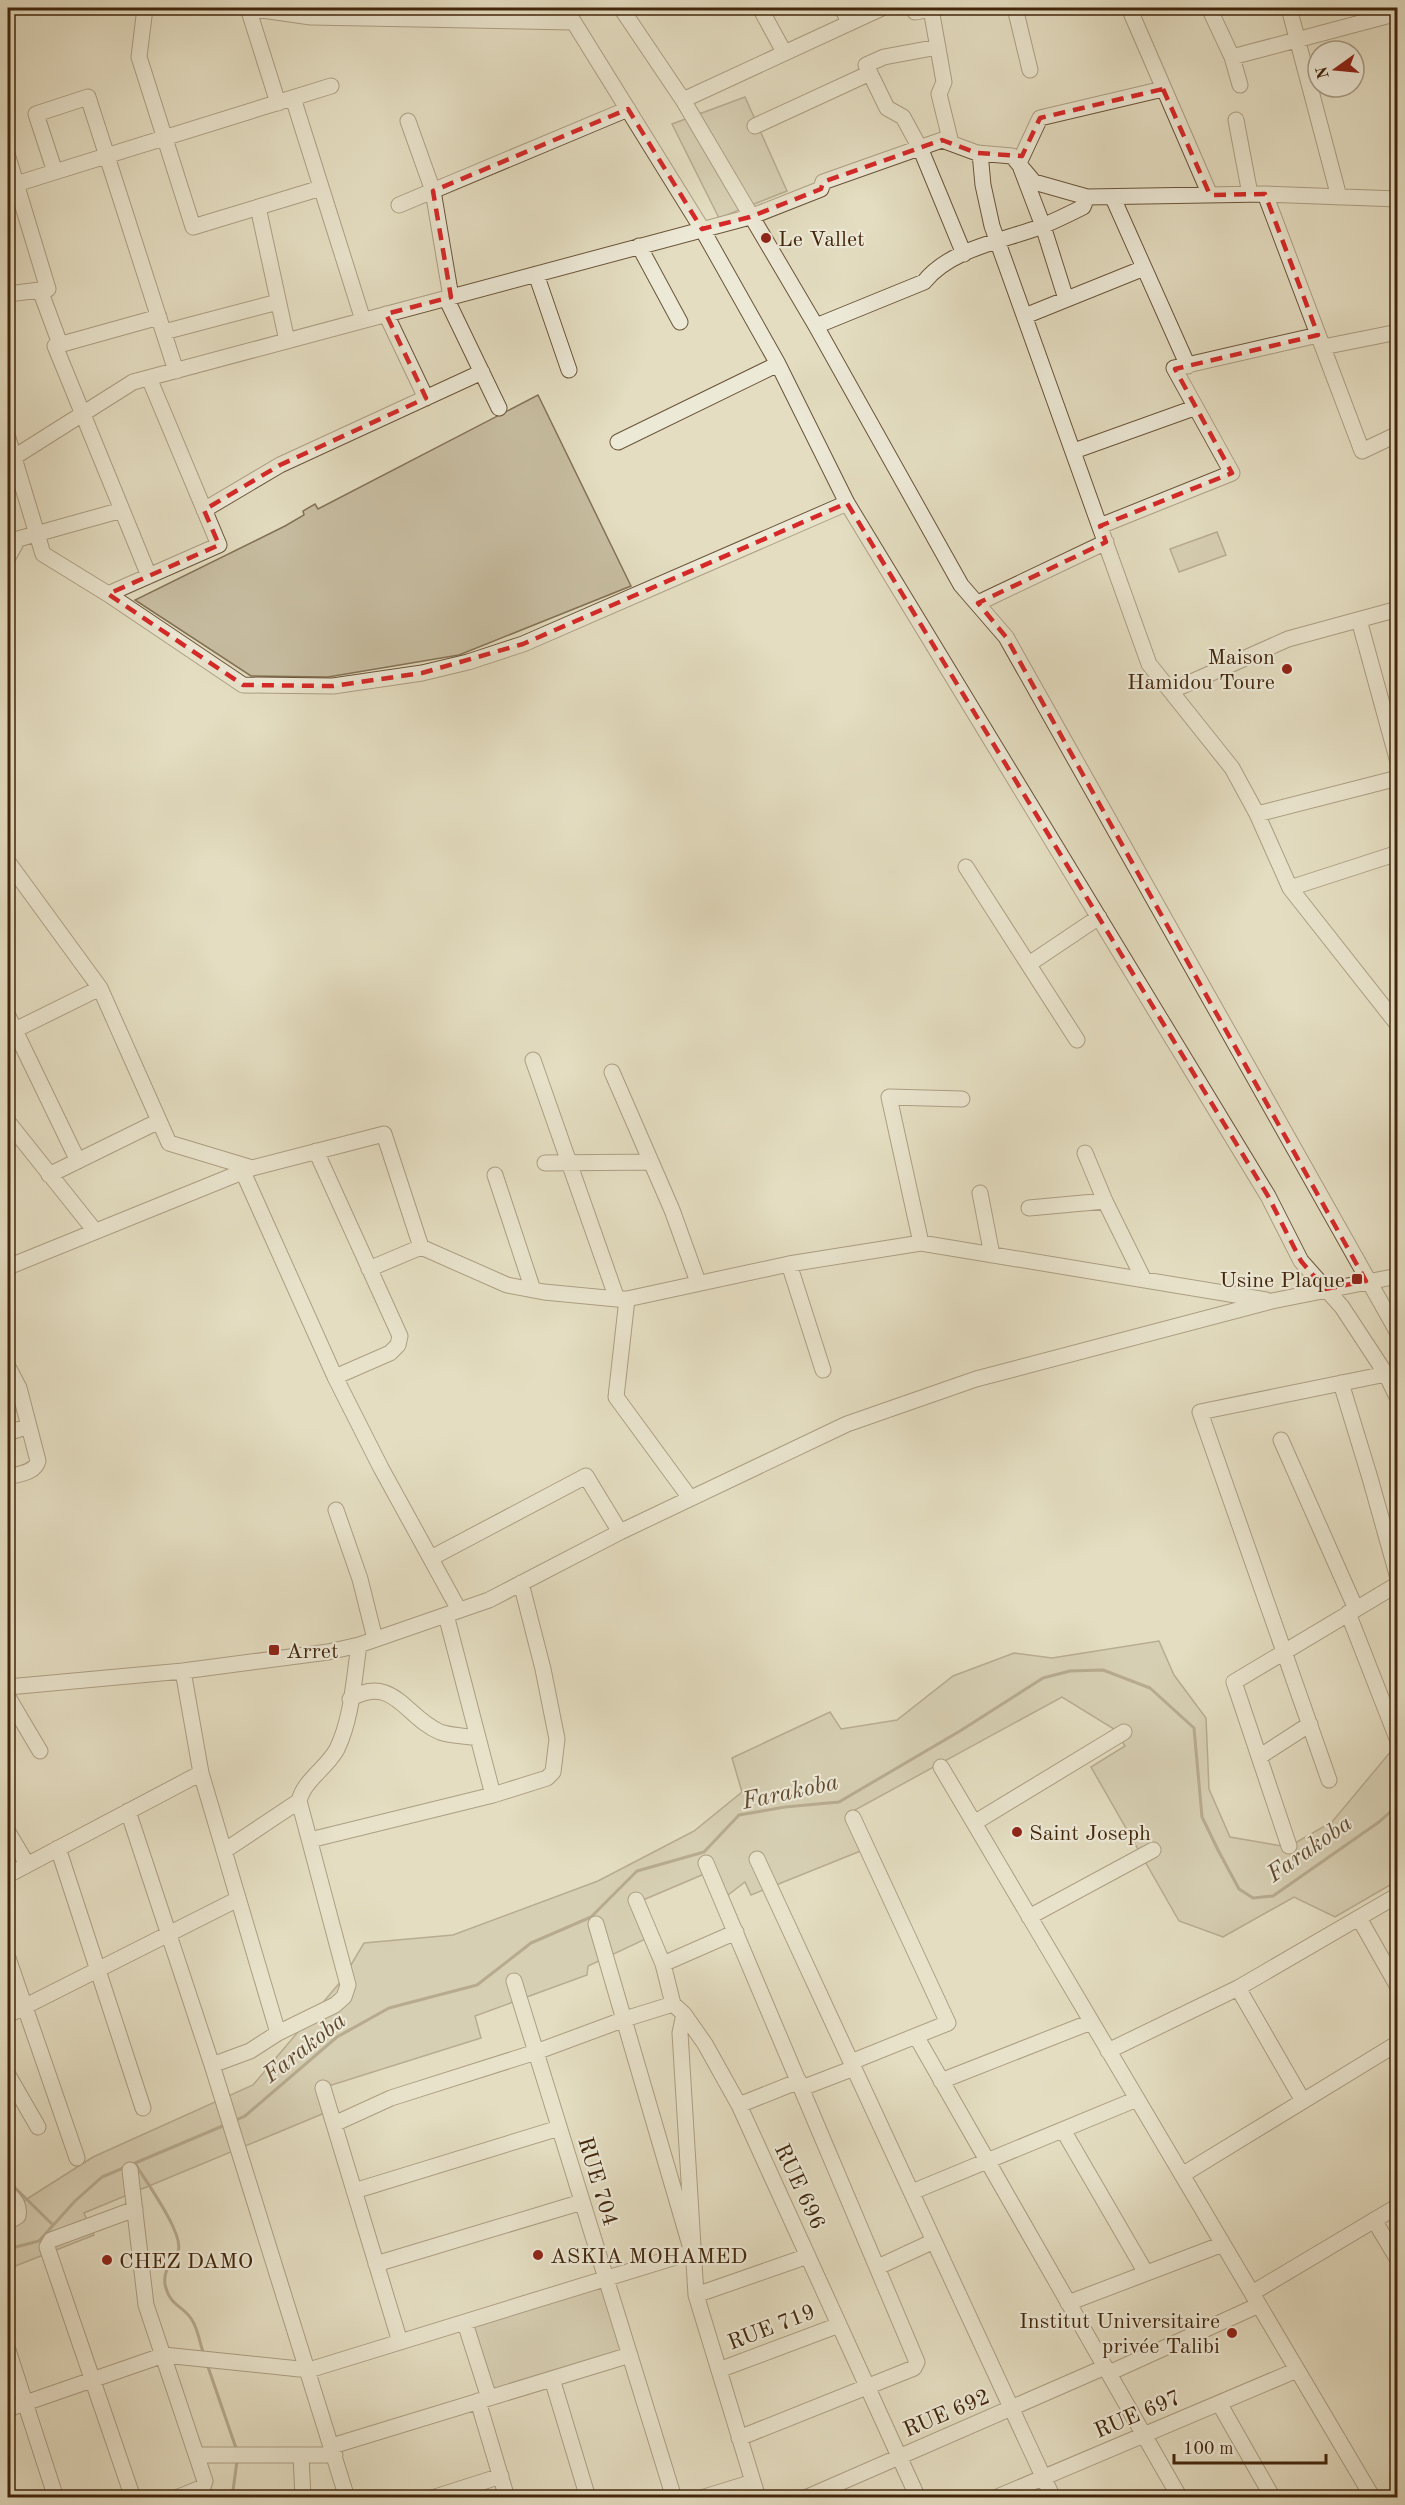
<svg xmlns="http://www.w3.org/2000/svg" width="1405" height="2505" font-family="'Old Standard TT',serif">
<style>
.green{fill:#c8bea2;stroke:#847256;stroke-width:1.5}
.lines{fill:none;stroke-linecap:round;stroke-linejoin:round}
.stream{stroke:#826f53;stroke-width:3}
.minor-casing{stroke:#6a5438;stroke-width:17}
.minor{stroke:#ede9d7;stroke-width:15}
.marked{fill:none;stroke:#d62828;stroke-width:4.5;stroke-dasharray:12 8;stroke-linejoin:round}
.poi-dot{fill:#8f2418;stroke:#ede9d7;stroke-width:2}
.labels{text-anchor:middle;stroke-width:4.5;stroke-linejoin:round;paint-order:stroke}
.poi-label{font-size:22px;fill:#41260b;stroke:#ede9d7;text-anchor:start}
.street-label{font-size:22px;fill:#41260b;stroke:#ede9d7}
.water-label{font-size:24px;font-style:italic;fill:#614a2f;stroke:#ede9d7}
</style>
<rect width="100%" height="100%" fill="#e4ddc1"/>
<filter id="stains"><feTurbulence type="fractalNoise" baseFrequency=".00333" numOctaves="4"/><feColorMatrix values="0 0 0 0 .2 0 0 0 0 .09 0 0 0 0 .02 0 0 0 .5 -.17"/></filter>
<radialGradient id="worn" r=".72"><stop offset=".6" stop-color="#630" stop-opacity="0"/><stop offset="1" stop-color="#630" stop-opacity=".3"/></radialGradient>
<path class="green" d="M 745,97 L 787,191 L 719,218 L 672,124 Z
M 538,395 L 631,586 L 459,655 L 328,677 L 251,676 L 135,600 L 285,526 L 304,515 L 303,511 L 315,504 L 318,509 Z
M 1217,532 L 1226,555 L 1179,572 L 1170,549 Z
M 1159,1641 L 1174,1675 L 1206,1718 L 1209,1789 L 1230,1837 L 1288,1847 L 1332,1822 L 1397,1744 L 1397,1827 L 1392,1831 L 1397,1840 L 1397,1881 L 1335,1917 L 1294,1897 L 1223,1937 L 1179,1921 L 1091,1767 L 1125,1746 L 1114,1729 L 1062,1697 L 853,1811 L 868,1848 L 751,1895 L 745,1882 L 728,1895 L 709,1872 L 636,1903 L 652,1936 L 588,1966 L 587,1975 L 475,2016 L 481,2038 L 322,2088 L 327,2112 L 84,2213 L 94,2235 L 8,2269 L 8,2211 L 93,2157 L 253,2085 L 342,1980 L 364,1943 L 453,1935 L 598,1881 L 694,1831 L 742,1792 L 732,1758 L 830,1712 L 841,1729 L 897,1720 L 953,1676 L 1014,1653 L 1052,1658 Z
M 604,2285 L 624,2351 L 487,2393 L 467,2327 Z"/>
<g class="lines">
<path class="stream" d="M 234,2121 L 245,2116 L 337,2037 L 389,2008 L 477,1985 L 531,1943 L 591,1917 L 637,1871 L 704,1852 L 739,1815 L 785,1807 L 839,1802 L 960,1731 L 1043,1678 L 1070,1671 L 1103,1670 L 1150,1688 L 1194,1728 L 1202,1817 L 1218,1850 L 1239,1889 L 1253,1898 L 1273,1896 L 1379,1822 L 1398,1805
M 136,2165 C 145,2180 185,2235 178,2251 C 173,2264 163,2268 165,2284 C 169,2306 184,2306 192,2320 C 198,2329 200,2344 204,2355
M 8,2181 L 53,2225
M 8,2249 L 39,2241 L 75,2201 L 102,2177 L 225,2125
M 207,2364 L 237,2451
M 232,2498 L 237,2461"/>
<g class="minor-casing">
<path id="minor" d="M 145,8 L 139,57 L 193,227 L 321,188
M 248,8 L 311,17 L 573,22
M 248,8 L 278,103
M 565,8 L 702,229 L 778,364 L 847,503 L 1268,1196 L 1301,1261 L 1342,1307 L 1386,1374 L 1398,1399
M 621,8 L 683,100 L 816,326 L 961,585 L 1006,637 L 1398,1333
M 760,8 L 784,52
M 842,8 L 849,22
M 912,8 L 915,12 L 938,8
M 1015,8 L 1030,70
M 1129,8 L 1210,195
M 1209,8 L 1232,57 L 1240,85
M 1289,8 L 1339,197
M 931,9 L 944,82 L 939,94 L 951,143
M 938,47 L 884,57 L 866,65 L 887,108 L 903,117 L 921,150 L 964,254
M 1232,57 L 1398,13
M 293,98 L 363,320
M 683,100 L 882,8
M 1236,120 L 1250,194
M 408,121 L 433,191 L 451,297
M 755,126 L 870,73
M 980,153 L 983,185 L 992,226 L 1149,664 L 1232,768 L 1257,814 L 1290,888 L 1398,1025
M 8,157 L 48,289 L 8,294
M 55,172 L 36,114 L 88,97 L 176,371
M 16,184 L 331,86
M 1265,194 L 1362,451 L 1398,434
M 1113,198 L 1188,366
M 399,205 L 628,109
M 258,207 L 287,341
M 639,246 L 680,322
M 536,274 L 569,370
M 40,290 L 60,344
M 446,298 L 499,408
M 1066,299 L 1043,226 L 1019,163 L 1040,118 L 1163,89
M 386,314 L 426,398
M 1025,316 L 1144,268
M 816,326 L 924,282 C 950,249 1002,241 1040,227 C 1055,221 1069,214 1083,207 L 1087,197
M 164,332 L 278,302
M 1323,347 L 1398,332
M 8,438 L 43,554 L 108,594 L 243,685 L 333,686 L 422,673 L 468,662 L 523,644 L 847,503
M 618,442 L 778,364
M 1074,451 L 1194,408
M 8,461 L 133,382 L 750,217 L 821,189 L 823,182 L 942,140 L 977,153 L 1012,156 L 1034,182 L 1087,197 L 1265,194 L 1398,199
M 204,510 L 280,465 L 482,372
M 1100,526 L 1232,473 L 1174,368 L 1318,335
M 8,557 L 18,539 L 122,510
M 149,576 L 55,346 L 159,317
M 108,594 L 219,545 L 149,378
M 978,603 L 1106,542
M 1359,620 L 1398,762
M 1171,691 L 1288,639 L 1398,609
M 1257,814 L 1398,778
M 8,862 L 100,988 L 169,1143 L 252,1168
M 966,867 L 1077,1040
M 1290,888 L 1398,853
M 1029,964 L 1099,917
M 8,1016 L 78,1161
M 15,1030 L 100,988
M 533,1060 L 617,1299
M 612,1072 L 672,1210 L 698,1282
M 8,1122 L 95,1231
M 316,1151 L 400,1336 L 398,1345 L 390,1353 L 335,1377
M 1085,1153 L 1105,1201 L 1144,1280
M 545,1163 L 651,1162
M 243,1172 L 335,1377 L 381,1468 L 459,1610
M 49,1175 L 159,1121
M 495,1175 L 533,1290
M 980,1193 L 992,1255
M 1029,1208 L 1105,1201
M 921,1243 L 889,1097 L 962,1099
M 789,1264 L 823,1370
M 8,1267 L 252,1168 L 384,1134 L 421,1247 L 507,1285 L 544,1292 L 617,1299 L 627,1299 L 789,1264 L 921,1243 L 1266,1300
M 369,1269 L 421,1247
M 627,1299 L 616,1397 L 690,1498
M 8,1367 L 19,1388 L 38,1461 C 35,1473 18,1474 8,1477
M 1341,1383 L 1370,1478 L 1398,1578
M 8,1433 L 29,1426
M 1281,1440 L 1356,1609
M 336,1510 L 360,1579 L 375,1639
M 431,1558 L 586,1476 L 620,1532
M 1348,1613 L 1398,1741
M 446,1615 L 493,1795
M 183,1671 L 201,1773 L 278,2033
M 8,1687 L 183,1671 L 328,1652 L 359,1645 L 489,1600 L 620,1532 L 847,1424 L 976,1379 L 1272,1301 L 1398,1276
M 8,1697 L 40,1751
M 350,1699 C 393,1673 406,1718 440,1732 C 451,1736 466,1736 478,1738
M 1259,1757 L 1310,1724
M 941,1767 L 1373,2498
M 1329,1780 L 1200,1412 L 1386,1374
M 128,1811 L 212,2065 L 347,2498
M 974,1823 L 1124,1732
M 8,1832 L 27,1864
M 310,1840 L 493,1795 L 547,1778 L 553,1772 L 557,1739 L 543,1669 L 521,1583
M 1289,1846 L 1234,1682 L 1398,1584
M 58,1848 L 143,2108
M 224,1851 L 299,1801
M 757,1859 L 1053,2498
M 706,1863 L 917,2362 L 914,2368 L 739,2438
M 8,1875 L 201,1773
M 636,1900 L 663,1964 L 673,2004 L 684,2014 L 705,2044 L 739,2105 L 918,2498
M 1029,1917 L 1153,1850
M 1359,1918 L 1398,1987
M 8,1958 L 77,2158
M 663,1964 L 736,1932
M 514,1981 L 674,2498
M 1238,1988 L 1303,2101
M 684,2014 L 680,2033 L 696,2295 L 758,2498
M 8,2015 L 238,1899
M 916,2036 L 1180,2498
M 1108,2051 L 1238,1988 L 1398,1895
M 851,2062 L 948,2023 L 853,1818
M 212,2065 L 250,2051 L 278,2033 L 335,2005 L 344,1997 L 348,1985 L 299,1801 C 304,1780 327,1768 337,1749 C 352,1718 354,1678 359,1645
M 8,2075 L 38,2127
M 941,2081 L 1091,2022
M 323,2088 L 400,2342
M 802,2088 L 854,2068
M 739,2105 L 799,2081
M 334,2124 L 391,2098 L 536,2052 L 625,2019 L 673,2004
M 1063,2130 L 1146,2273
M 130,2170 L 146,2305 L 205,2481 L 203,2487 L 176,2498
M 1182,2175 L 1398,2043
M 354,2191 L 559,2128
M 912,2192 L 1137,2099
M 8,2193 C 15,2200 20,2205 18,2216 L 8,2222
M 1374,2220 L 1398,2260
M 376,2264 L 582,2202
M 878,2267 L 934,2241
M 1252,2293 L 1398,2206
M 696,2295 L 808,2256
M 1068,2303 L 1223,2244
M 465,2323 L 489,2398
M 8,2350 L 56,2498
M 719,2370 L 839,2325
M 1109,2373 L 1259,2305
M 552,2379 L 588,2498
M 478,2401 L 507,2498
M 1219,2403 L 1273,2498
M 8,2409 L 164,2355 L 309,2370 L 692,2252 L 596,1924
M 332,2446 L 630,2355
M 197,2455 L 335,2455
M 301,2456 L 303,2498
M 133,2498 L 47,2247 L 51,2240 L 135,2209
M 432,2498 L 501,2476
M 701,2498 L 753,2482
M 805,2498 L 1105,2367
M 995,2498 L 1297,2370"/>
</g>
<use href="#minor" class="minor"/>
</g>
<path d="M0 0H1405V2505H0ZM 1163,89 L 1210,195 L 1265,194 L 1318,335 L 1175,369 L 1232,473 L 1100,526 L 1106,542 L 978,603 L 1006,637 L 1366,1281 L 1325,1289 L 1301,1261 L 1268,1196 L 847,503 L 523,644 L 422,673 L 333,686 L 243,685 L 108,594 L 219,545 L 204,510 L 280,465 L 426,398 L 386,314 L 451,297 L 433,191 L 628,109 L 702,229 L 750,217 L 821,189 L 823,182 L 942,140 L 977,153 L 1022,156 L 1040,118 Z" fill="#e4ddc1" fill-opacity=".55" fill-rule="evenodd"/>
<path class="marked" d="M 1163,89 L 1210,195 L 1265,194 L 1318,335 L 1175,369 L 1232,473 L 1100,526 L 1106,542 L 978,603 L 1006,637 L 1366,1281 L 1325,1289 L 1301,1261 L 1268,1196 L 847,503 L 523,644 L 422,673 L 333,686 L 243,685 L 108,594 L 219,545 L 204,510 L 280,465 L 426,398 L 386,314 L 451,297 L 433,191 L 628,109 L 702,229 L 750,217 L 821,189 L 823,182 L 942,140 L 977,153 L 1022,156 L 1040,118 Z"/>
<g class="poi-dot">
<circle cx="766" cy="238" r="6"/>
<circle cx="1287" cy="669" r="6"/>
<rect x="1351" y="1273" width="12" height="12" rx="3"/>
<rect x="268" y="1644" width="12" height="12" rx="3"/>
<circle cx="1017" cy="1832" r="6"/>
<circle cx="538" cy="2255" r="6"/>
<circle cx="107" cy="2260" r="6"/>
<circle cx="1232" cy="2333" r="6"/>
</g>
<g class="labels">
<g class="poi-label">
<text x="778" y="246">Le Vallet</text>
<text x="1275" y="664" text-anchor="end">Maison<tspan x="1275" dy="25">Hamidou Toure</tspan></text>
<text x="1345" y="1287" text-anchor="end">Usine Plaque</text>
<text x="286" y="1658">Arret</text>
<text x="1029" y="1840">Saint Joseph</text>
<text x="550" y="2263">ASKIA MOHAMED</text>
<text x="119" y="2268">CHEZ DAMO</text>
<text x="1220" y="2328" text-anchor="end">Institut Universitaire<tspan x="1220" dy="25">privée Talibi</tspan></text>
</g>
<g class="street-label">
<text transform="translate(599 2181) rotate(73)" y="8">RUE 704</text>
<text transform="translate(801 2186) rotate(65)" y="8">RUE 696</text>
<text transform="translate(771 2326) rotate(-21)" y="8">RUE 719</text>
<text transform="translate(946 2412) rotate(-23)" y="8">RUE 692</text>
<text transform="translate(1137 2413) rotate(-23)" y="8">RUE 697</text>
</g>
<g class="water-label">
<text transform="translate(790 1791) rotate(-12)" y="8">Farakoba</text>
<text transform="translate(1309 1848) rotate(-35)" y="8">Farakoba</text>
<text transform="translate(304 2047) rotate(-38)" y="8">Farakoba</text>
</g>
</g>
<rect width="1405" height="2505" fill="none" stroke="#e4ddc1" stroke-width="30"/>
<rect x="9" y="9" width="1387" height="2487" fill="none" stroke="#41260b" stroke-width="3"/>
<rect x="15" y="15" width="1375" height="2475" fill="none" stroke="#41260b" stroke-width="1.5"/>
<g transform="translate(1336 69) rotate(255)"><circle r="28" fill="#ede9d7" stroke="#a89b85" stroke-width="1.5"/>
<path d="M0-4.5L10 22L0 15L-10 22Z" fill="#8f2418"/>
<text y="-9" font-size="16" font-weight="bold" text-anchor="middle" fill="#41260b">N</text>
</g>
<path d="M1174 2454v9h152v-9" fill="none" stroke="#41260b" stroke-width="3"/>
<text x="1183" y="2454" font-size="18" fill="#41260b" stroke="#ede9d7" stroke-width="4.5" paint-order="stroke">100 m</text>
<rect width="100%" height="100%" filter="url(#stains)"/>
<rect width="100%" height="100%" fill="url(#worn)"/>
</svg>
